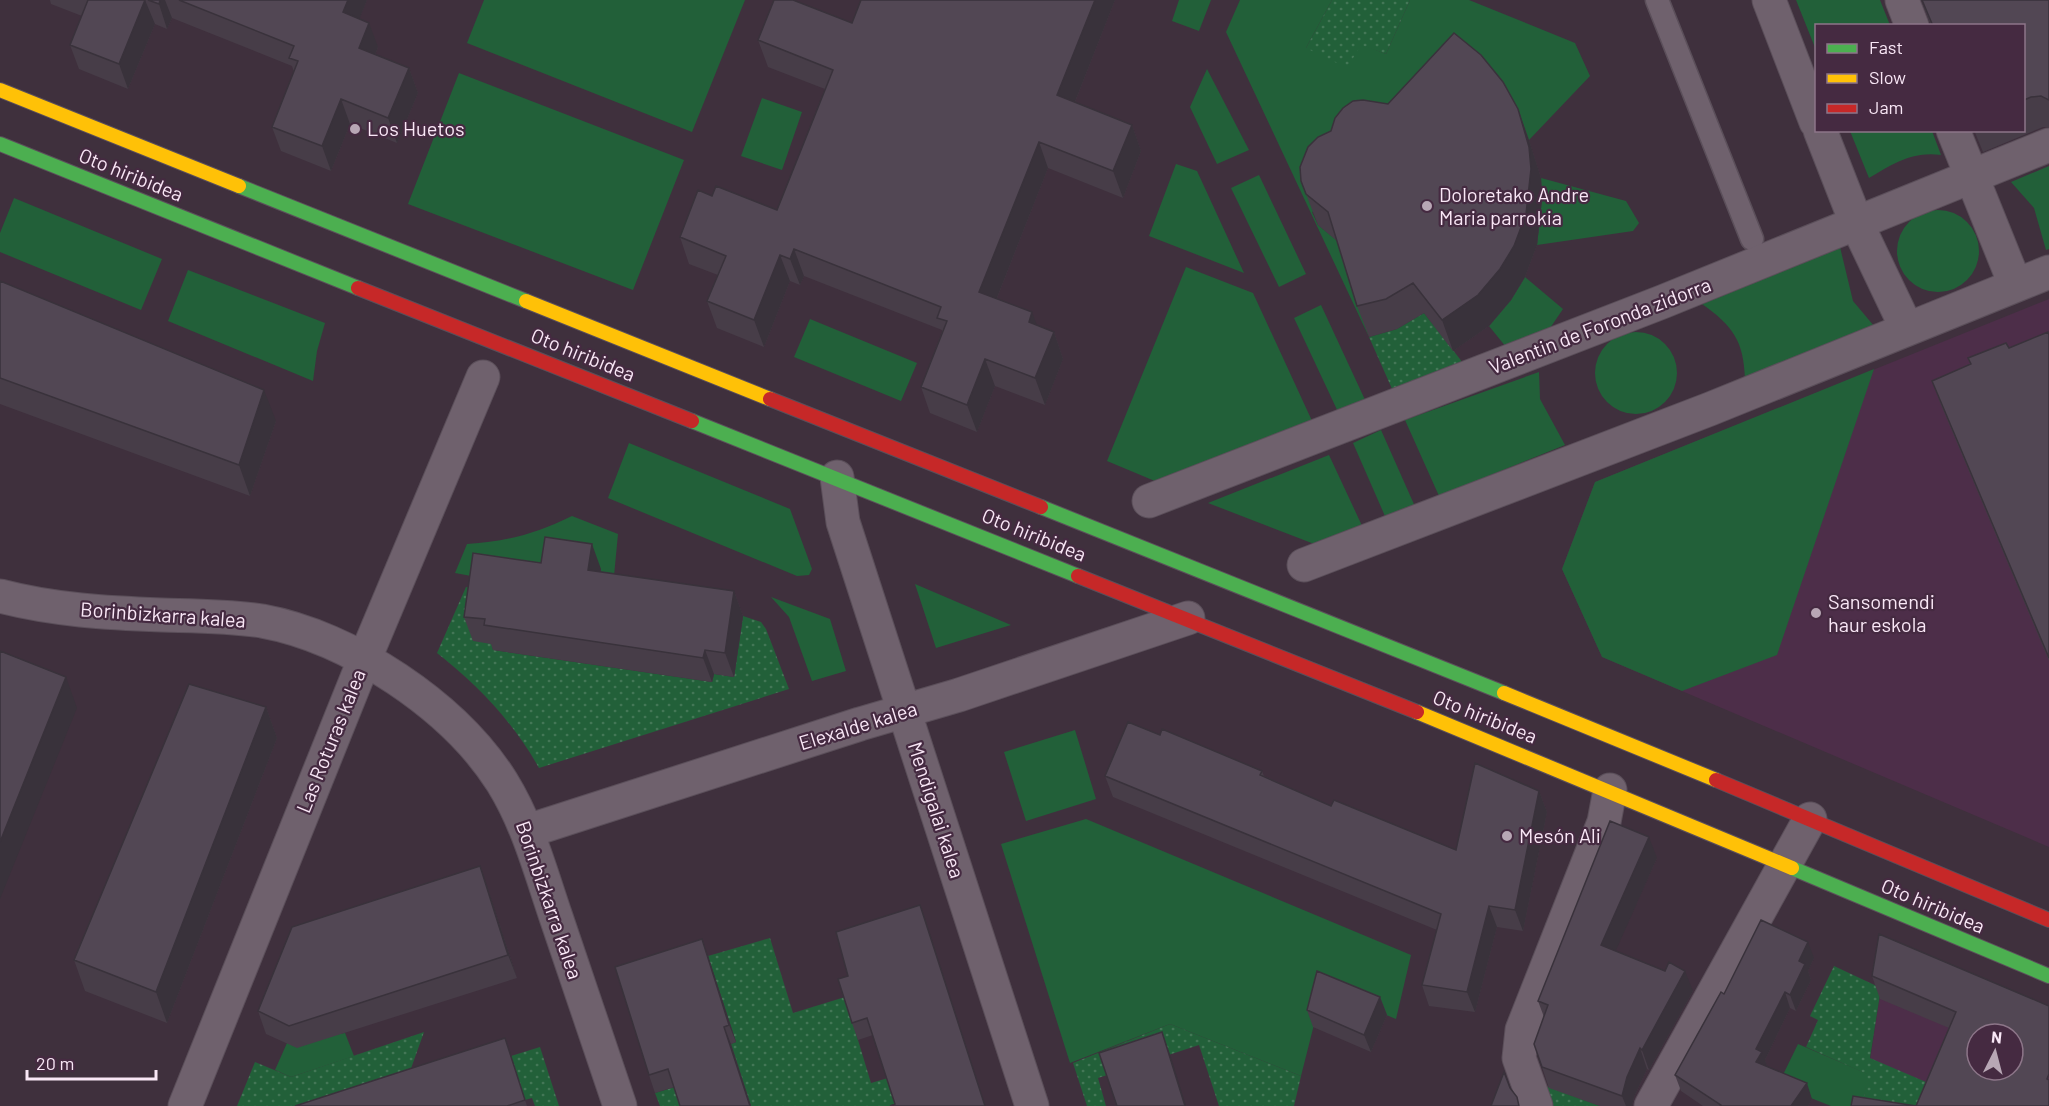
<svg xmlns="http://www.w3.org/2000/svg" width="2049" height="1106" font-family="Barlow,sans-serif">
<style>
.built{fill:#4d2e49;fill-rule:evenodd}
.green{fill:#226039}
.garden{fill:url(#garden-dots)}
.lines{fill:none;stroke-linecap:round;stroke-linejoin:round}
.lane-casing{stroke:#5b4f5a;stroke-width:25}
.street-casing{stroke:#5b4f5a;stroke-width:35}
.fast-casing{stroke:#5b4f5a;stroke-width:16}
.slow-casing{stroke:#5b4f5a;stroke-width:16}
.jam-casing{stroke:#5b4f5a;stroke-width:16}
.lane{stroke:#6f616d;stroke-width:22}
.street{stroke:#6f616d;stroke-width:33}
.fast{stroke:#4caf50;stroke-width:14}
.slow{stroke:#ffc107;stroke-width:14}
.jam{stroke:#c62828;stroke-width:14}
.wall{fill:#473d48}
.shaded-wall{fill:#39323b}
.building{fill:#524754;stroke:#39323b;stroke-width:1.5;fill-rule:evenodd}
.poi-dot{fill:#b8a7b5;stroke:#452a41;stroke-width:2}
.labels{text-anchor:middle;stroke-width:4.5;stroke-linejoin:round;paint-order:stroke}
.poi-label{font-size:20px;fill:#f9e7f6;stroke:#452a41;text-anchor:start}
.street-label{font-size:20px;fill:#f9e7f6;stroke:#452a41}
</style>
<defs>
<pattern id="garden-dots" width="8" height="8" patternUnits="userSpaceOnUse" patternTransform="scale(1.5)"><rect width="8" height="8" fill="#226039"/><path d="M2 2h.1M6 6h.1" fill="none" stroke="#437756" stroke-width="1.8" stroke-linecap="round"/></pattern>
</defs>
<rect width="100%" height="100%" fill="#3f303d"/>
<path class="built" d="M 2049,299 L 2049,847 L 1602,657 L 1562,569 L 1595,482 Z
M 1886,956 L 2049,1025 L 2049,1106 L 1863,1106 ZM 1977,1034 L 2013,1034 L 2013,1070 L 1977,1070 Z"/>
<path class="green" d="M 484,0 L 745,0 L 692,132 L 467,43 Z
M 1179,0 L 1211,0 L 1199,31 L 1172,21 Z
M 1240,0 L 1332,0 L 1306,48 L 1361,44 L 1386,54 L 1410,0 L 1469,0 L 1575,43 L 1590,76 L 1529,140 L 1312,212 L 1318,225 L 1340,243 L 1369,337 L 1226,32 Z
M 1796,0 L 1880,0 L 1890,25 L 1816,26 L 1816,50 Z
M 1207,69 L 1249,150 L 1217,164 L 1190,107 Z
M 459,73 L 684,160 L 633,290 L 408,204 Z
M 762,98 L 802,112 L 782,170 L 741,156 Z
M 1850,131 L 1932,131 L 1941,155 C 1912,151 1893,164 1869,178 Z
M 1176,164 L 1197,171 L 1244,273 L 1149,236 Z
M 2049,166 L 2049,249 L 2046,250 L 2034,208 L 2011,182 Z
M 1259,175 L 1306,274 L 1279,287 L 1231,188 Z
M 1541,178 L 1626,201 L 1639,223 L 1633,231 L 1537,245 L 1542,199 Z
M 14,198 L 162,259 L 141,310 L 0,252 L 0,233 Z
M1897 251a41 41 0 1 1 82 0a41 41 0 1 1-82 0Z
M 1840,247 L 1853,301 L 1874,326 L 1745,380 C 1744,341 1733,326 1702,304 Z
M 1186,267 L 1253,293 L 1313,423 L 1162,484 L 1107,461 Z
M 188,270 L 325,323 L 317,351 L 313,381 L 168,321 Z
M 1525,277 L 1563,309 L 1548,331 L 1506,347 L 1489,326 L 1511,300 Z
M 1321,305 L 1366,402 L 1339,414 L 1294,318 Z
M 810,319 L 917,363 L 901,401 L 794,357 Z
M1595 373a41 41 0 1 1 82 0a41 41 0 1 1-82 0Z
M 1874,369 L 1777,655 L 1682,691 L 1602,657 L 1562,569 L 1595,482 Z
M 1539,372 L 1540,399 L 1565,445 L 1439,496 L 1405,420 Z
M 1381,430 L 1417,511 L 1388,523 L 1353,443 Z
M 629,443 L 790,509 L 812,569 L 809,575 L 797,576 L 608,498 Z
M 1329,455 L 1364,530 L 1322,547 L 1208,503 Z
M 572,516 L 618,534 L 612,597 L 597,595 L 601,569 L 482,578 L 455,573 L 467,544 C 508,541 535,534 572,516 Z
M 915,584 L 1011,625 L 936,648 Z
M 771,597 L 830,619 L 846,671 L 812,681 L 789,617 Z
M 1075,730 L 1096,799 L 1026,821 L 1004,752 Z
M 1086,819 L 1411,955 L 1396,1019 L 1323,989 L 1301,1076 L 1170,1024 L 1070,1063 L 1001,844 Z
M 345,1033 L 354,1056 L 291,1077 L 275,1070 L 287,1043 Z
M 1798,1044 L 1868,1074 L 1863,1106 L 1831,1106 L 1778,1085 Z"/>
<path class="garden" d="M 1332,0 L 1410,0 L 1386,54 L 1361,45 L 1347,68 L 1306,48 Z
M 1424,313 L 1463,363 L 1393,391 L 1369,337 L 1397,329 Z
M 466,587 L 481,589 L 493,650 L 712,682 L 714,674 L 734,677 L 743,616 L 761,622 L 766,629 L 789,689 L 539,768 C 513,722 479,686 437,653 Z
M 770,938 L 793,1013 L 845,997 L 871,1083 L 888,1078 L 897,1106 L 686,1106 L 731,1044 L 736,1042 L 708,956 Z
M 1834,966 L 1881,988 L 1870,1058 L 1961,1097 L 1959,1106 L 1863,1106 L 1867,1074 L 1806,1047 L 1818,1020 L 1810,1016 Z
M 1170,1024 L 1301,1076 L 1294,1106 L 1219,1106 L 1199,1045 L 1098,1078 L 1106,1106 L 1087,1106 L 1073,1063 Z
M 424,1032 L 403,1091 L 356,1106 L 237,1106 L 255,1062 L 291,1077 Z
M 540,1047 L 559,1106 L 535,1106 L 532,1098 L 525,1100 L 511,1056 Z
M 1535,1082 L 1600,1106 L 1545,1106 Z
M 675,1087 L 681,1106 L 660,1106 L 655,1093 Z"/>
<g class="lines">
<g class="lane-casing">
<path id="lane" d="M 1657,0 L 1752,239"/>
</g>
<g class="street-casing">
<path id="street" d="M 1769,0 L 1816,122
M 1902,0 L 1912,26
M 1820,130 L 1856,222 L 1907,329
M 1953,130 L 2015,284
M 837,477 L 843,522 L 1032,1106
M 1149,501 L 1662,302 L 2049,145
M 1304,565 L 1710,409 L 2049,272
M 0,596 C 53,610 108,613 162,615 C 195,616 229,616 262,621 C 350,637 454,706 502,782 C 528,824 540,870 556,917 C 577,980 599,1043 620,1106
M 528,831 L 860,724 L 959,695 L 1188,618
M 185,1106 L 365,658 L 483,377
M 1536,1106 L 1519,1058 L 1522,1030 L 1604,822 L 1610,790
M 1651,1106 L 1810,819"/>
</g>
<g class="fast-casing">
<path id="fast" d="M 0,144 L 358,288
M 239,186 L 526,301
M 692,421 L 1078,576
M 1041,507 L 1504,693
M 1792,868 L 2049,976"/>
</g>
<g class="slow-casing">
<path id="slow" d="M 0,90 L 239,186
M 526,301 L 770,399
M 1504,693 L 1716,780
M 1417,712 L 1792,868"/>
</g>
<g class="jam-casing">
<path id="jam" d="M 358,288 L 692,421
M 770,399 L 1041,507
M 1078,576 L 1417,712
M 1716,780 L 2049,920"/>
</g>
<use href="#lane" class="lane"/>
<use href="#street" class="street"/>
<use href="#fast" class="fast"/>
<use href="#slow" class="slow"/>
<use href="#jam" class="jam"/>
</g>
<path class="wall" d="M 50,0 L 367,0 L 359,19 L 378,47 L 375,55 L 409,68 L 418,93 L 397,143 L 350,124 L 331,171 L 281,151 L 272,127 L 294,72 L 292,66 L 172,18 L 167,29 L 155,24 L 128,89 L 79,69 L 70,45 L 82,16 L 51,4 Z
M 861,0 L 1115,0 L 1075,102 L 1132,125 L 1141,151 L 1123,198 L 1048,168 L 997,298 L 1037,325 L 1054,332 L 1063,359 L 1045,405 L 995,386 L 977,432 L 930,413 L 921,387 L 942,332 L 942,330 L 804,276 L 800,285 L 790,281 L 764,347 L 717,328 L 707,301 L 718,275 L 689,264 L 680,237 L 712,196 L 777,210 L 825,89 L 768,67 L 758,40 L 852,23 Z
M 1921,0 L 2049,0 L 2049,127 L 2043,127 L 1983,152 L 1974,130 L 2024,130 L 2024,26 L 1931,26 Z
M 1388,104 L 1518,109 L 1529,140 L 1541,178 L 1542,199 L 1537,245 L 1525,277 L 1511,300 L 1489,326 L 1453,351 L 1424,313 L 1397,329 L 1369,337 L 1357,306 L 1337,241 L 1318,225 L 1301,181 Z
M 0,281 L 276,421 L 250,496 L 0,404 Z
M 2049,335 L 2049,661 L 1941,405 L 1932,381 L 2009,348 Z
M 541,563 L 601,569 L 600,572 L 734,591 L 743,616 L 734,677 L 714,674 L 712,682 L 493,650 L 491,644 L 473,641 L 464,617 Z
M 266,707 L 277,738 L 167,1023 L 85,991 L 74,960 Z
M 1160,735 L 1262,771 L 1264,776 L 1331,806 L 1456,850 L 1539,791 L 1547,812 L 1523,931 L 1497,927 L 1475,1012 L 1429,1006 L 1422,985 L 1437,930 L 1113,797 L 1105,776 Z
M 1657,858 L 1615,951 L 1693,991 L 1649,1070 L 1647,1069 L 1634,1097 L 1632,1106 L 1600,1106 L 1549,1088 L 1542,1067 L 1544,1017 L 1538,1001 Z
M 480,866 L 488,889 L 517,978 L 297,1048 L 266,1034 L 258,1011 Z
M 920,905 L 926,922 L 985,1106 L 890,1106 L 895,1104 L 873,1035 L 858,1040 L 852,1023 L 848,976 Z
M 702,939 L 736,1042 L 731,1044 L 751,1106 L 680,1106 L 674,1087 L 655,1093 L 649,1075 Z
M 1814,958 L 1808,971 L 1811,980 L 1796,1011 L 1790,1008 L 1765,1060 L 1767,1067 L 1812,1099 L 1808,1106 L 1703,1106 L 1681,1091 L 1675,1075 L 1724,994 Z
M 1872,976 L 2049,1006 L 1916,1106 L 1949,1028 L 1880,999 Z
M 1380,997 L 1387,1015 L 1371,1052 L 1313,1027 L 1307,1010 Z
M 505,1038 L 527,1106 L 295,1106 Z"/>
<path class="shaded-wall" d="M 145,0 L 155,24 L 128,89 L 119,64 Z
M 160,0 L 165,0 L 172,18 L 167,29 L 159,4 Z
M 348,0 L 367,0 L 352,37 L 343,12 Z
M 1095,0 L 1115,0 L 1067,122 L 1057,95 Z
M 369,23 L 378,47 L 368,73 L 359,48 Z
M 409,68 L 418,93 L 397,143 L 388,118 Z
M 341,99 L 350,124 L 331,171 L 322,146 Z
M 1518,109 L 1529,140 L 1541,178 L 1542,199 L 1537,245 L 1525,277 L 1511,300 L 1489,326 L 1453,351 L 1442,320 Z
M 1132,125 L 1141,151 L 1123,198 L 1113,171 Z
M 1039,142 L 1048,168 L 989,318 L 979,292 Z
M 794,249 L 804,276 L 800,285 L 790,259 Z
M 780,255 L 790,281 L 764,347 L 754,320 Z
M 1032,312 L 1042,339 L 1029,322 Z
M 1054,332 L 1063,359 L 1045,405 L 1035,378 Z
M 985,359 L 995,386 L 977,432 L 967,405 Z
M 264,390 L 276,421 L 250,496 L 239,465 Z
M 592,544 L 601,569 L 597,595 L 588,570 Z
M 734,591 L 743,616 L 734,677 L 725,653 Z
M 705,650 L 714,674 L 712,682 L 703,658 Z
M 66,677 L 77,708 L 0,899 L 0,842 Z
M 266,707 L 277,738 L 167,1023 L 156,992 Z
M 1539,791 L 1547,812 L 1523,931 L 1515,910 Z
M 1649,837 L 1657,858 L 1609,966 L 1601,945 Z
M 480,866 L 488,889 L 517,978 L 508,955 Z
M 920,905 L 926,922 L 985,1106 Z
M 1489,906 L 1497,927 L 1475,1012 L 1467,992 Z
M 702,939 L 708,956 L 736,1042 L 729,1025 Z
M 1808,942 L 1814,958 L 1808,971 L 1811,980 L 1796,1011 L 1790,995 L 1799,961 Z
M 1685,971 L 1693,991 L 1649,1070 L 1642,1050 Z
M 1785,992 L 1790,1008 L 1765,1060 L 1768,1069 L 1756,1062 L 1756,1049 Z
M 1380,997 L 1387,1015 L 1371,1052 L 1364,1035 Z
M 724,1027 L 731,1044 L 751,1106 L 750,1106 Z
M 1162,1032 L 1171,1057 L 1186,1106 L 1185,1106 Z
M 1640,1048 L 1647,1069 L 1634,1097 L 1632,1106 L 1626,1106 L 1622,1096 L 1627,1077 Z
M 1807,1083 L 1812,1099 L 1808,1106 L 1791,1106 Z"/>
<path class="building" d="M 88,0 L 145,0 L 119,64 L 70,45 Z
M 148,0 L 160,0 L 159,4 Z
M 179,0 L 348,0 L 343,12 L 369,23 L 359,48 L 409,68 L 388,118 L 341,99 L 322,146 L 272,127 L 298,61 L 289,58 L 294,46 Z
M 774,0 L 793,0 L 852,23 L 861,0 L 1095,0 L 1057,95 L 1132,125 L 1113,171 L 1039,142 L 979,292 L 1032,312 L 1029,322 L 1054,332 L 1035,378 L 985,359 L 967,405 L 921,387 L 947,321 L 937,318 L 941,307 L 794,249 L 790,259 L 780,255 L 754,320 L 707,301 L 726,256 L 680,237 L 698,190 L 712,196 L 716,186 L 777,210 L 833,70 L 758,40 Z
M 1922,0 L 2049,0 L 2049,100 L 2041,96 L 2031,97 L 2024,100 L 2024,26 L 1933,26 Z
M 1454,33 L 1481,55 L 1503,82 L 1518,109 L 1529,147 L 1531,169 L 1526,214 L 1514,246 L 1500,269 L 1478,295 L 1442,320 L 1413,283 L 1386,299 L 1357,306 L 1328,212 L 1306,194 L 1301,181 L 1300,167 L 1308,147 L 1318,137 L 1331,131 L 1335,118 L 1343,108 L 1353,101 L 1363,100 L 1388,104 Z
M 0,281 L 264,390 L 239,465 L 0,378 Z
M 2048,332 L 2049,335 L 2049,658 L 1932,381 L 1971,364 L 1968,358 L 2006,343 L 2009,348 Z
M 545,537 L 592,544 L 588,570 L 734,591 L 725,653 L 705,650 L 703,658 L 484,625 L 485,619 L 464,617 L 473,553 L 541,563 Z
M 0,651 L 66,677 L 0,842 Z
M 189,684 L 266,707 L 156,992 L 74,960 Z
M 1128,722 L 1160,735 L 1162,729 L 1262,771 L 1260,775 L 1331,806 L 1334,800 L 1456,850 L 1475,763 L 1539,791 L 1515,910 L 1489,906 L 1467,992 L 1422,985 L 1441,914 L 1105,776 Z
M 1610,821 L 1649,837 L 1601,945 L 1665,971 L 1669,962 L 1685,971 L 1642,1050 L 1640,1048 L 1627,1077 L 1622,1096 L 1542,1067 L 1534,1044 L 1548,1005 L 1538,1001 Z
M 480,866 L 508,955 L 289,1026 L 258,1011 L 292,927 Z
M 920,905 L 985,1106 L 890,1106 L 895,1104 L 867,1018 L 852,1023 L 838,979 L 848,976 L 836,932 Z
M 1761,920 L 1808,942 L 1799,961 L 1805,964 L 1790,995 L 1785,992 L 1756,1049 L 1762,1052 L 1756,1062 L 1807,1083 L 1791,1106 L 1720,1106 L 1721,1105 L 1675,1075 L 1721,992 L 1724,994 Z
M 1879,934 L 2049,1006 L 2049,1074 L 2047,1079 L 2049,1080 L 2049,1106 L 1851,1106 L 1853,1096 L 1916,1106 L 1956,1012 L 1872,976 ZM 1977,1034 L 2013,1034 L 2013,1070 L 1977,1070 Z
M 702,939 L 729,1025 L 724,1027 L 750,1106 L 680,1106 L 668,1069 L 649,1075 L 615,967 Z
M 1317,971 L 1380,997 L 1364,1035 L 1307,1010 Z
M 1162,1032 L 1185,1106 L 1117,1106 L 1099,1053 Z
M 505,1038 L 525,1100 L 507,1106 L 295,1106 Z
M 1504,1072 L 1510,1088 L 1517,1097 L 1519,1106 L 1491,1106 Z"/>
<g class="poi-dot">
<circle cx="355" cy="129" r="6"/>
<circle cx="1427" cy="206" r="6"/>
<circle cx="1816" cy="613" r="6"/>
<circle cx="1507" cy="836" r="6"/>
</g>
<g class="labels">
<g class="poi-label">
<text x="367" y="136">Los Huetos</text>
<text x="1439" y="202">Doloretako Andre<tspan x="1439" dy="23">Maria parrokia</tspan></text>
<text x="1828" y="609">Sansomendi<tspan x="1828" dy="23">haur eskola</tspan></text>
<text x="1519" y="843">Mesón Ali</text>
</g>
<g class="street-label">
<text transform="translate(131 175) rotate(22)" y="7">Oto hiribidea</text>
<text transform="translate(1600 326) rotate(-21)" y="7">Valentin de Foronda zidorra</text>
<text transform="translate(583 355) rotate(22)" y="7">Oto hiribidea</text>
<text transform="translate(1034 535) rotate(22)" y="7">Oto hiribidea</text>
<text transform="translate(163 615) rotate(4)" y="7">Borinbizkarra kalea</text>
<text transform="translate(1485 717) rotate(22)" y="7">Oto hiribidea</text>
<text transform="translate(858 726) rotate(-17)" y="7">Elexalde kalea</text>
<text transform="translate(331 741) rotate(-68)" y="7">Las Roturas kalea</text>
<text transform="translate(936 810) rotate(72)" y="7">Mendigalai kalea</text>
<text transform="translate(549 900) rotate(71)" y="7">Borinbizkarra kalea</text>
<text transform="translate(1933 906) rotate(23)" y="7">Oto hiribidea</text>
</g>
</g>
<rect x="1815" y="24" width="210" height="108" fill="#452a41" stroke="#8d7689" stroke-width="1.5"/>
<rect x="1827" y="44" width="30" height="9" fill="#4caf50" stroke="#8d7689" stroke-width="1.5"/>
<text x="1869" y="54" font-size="18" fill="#f9e7f6">Fast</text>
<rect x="1827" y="74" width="30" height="9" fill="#ffc107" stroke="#8d7689" stroke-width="1.5"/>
<text x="1869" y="84" font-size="18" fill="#f9e7f6">Slow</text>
<rect x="1827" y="104" width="30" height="9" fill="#c62828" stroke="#8d7689" stroke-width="1.5"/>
<text x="1869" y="114" font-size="18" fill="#f9e7f6">Jam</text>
<g transform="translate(1995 1052) rotate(6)"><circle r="28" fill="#452a41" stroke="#8d7689" stroke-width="1.5"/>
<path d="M0-4.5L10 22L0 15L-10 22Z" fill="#b8a7b5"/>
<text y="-9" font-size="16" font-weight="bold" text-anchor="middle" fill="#f9e7f6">N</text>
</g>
<path d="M27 1070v9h129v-9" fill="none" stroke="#f9e7f6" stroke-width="3"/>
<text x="36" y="1070" font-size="18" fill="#f9e7f6" stroke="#452a41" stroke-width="4.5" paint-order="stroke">20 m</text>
</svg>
